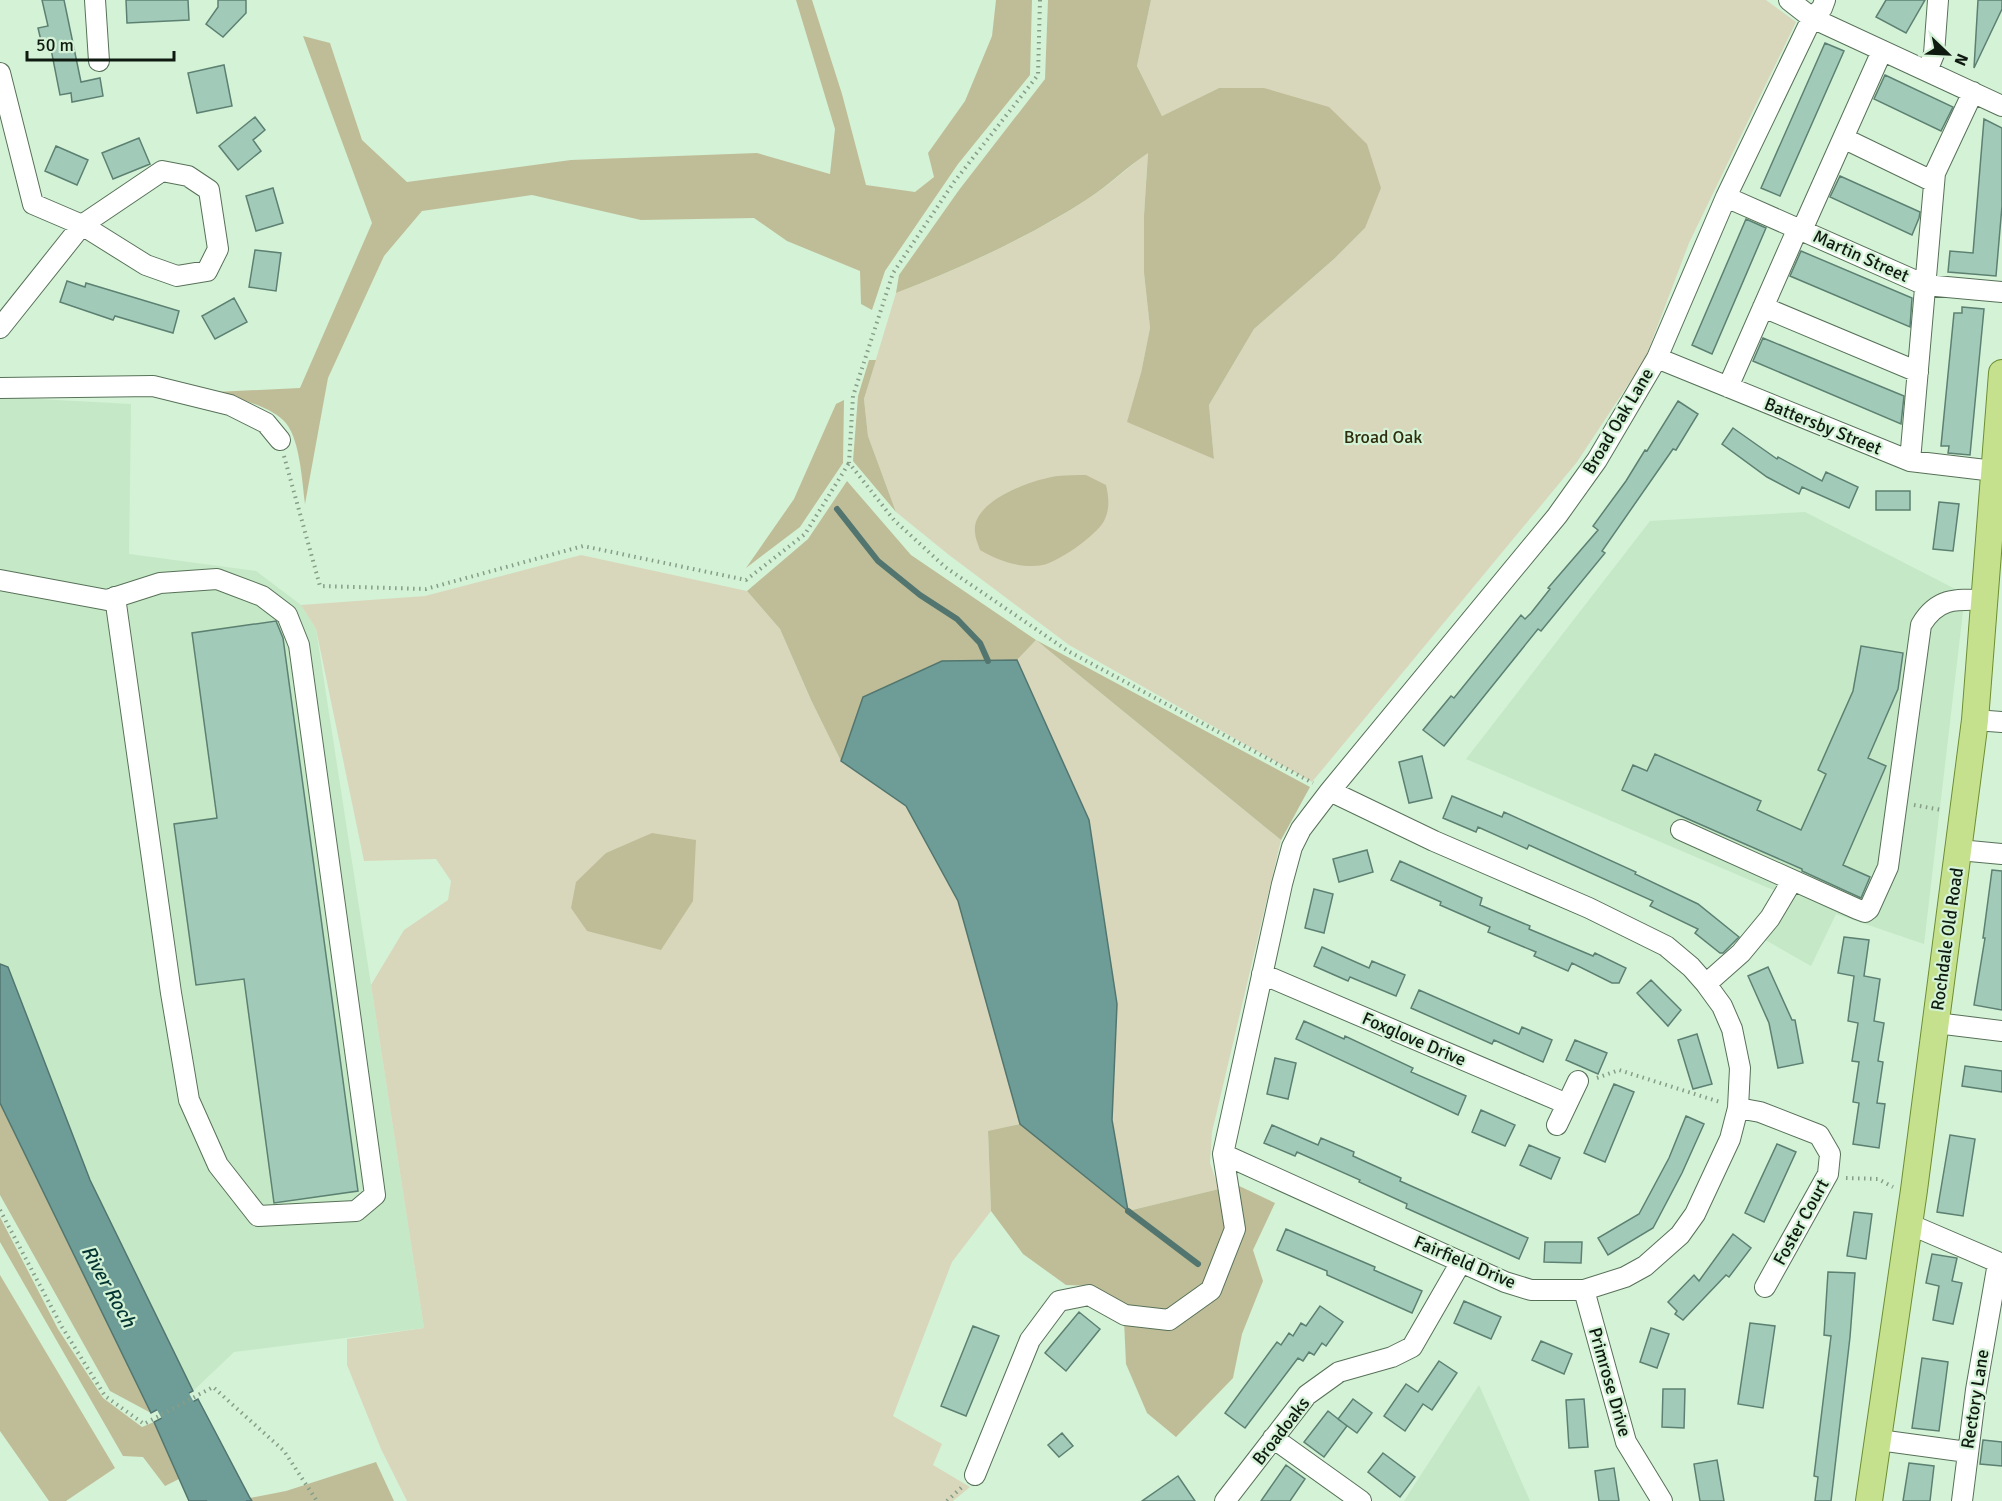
<svg xmlns="http://www.w3.org/2000/svg" width="2002" height="1501" font-family="Signika,sans-serif">
<style>
.built{fill:#c5e8c6}
.green{fill:#d9d7bb}
.forest{fill:#bfbd97}
.water{fill:#6e9d98;stroke:#52766f;stroke-width:1.5}
.lines{fill:none;stroke-linecap:round;stroke-linejoin:round}
.stream{stroke:#52766f;stroke-width:6}
.river{stroke:#6e9d98;stroke-width:36}
.building{fill:#a2cab9;stroke:#5c8172;stroke-width:1.5}
.minor-casing{stroke:#577158;stroke-width:22}
.major-casing{stroke:#6d8e31;stroke-width:28}
.path{stroke:#869d88;stroke-width:4;stroke-dasharray:1.5 4.5;stroke-linecap:butt}
.minor{stroke:#fff;stroke-width:20}
.major{stroke:#c6e18e;stroke-width:26}
.labels{text-anchor:middle;stroke-width:4.5;stroke-linejoin:round;paint-order:stroke}
.street-label{font-size:18px;fill:#0f1a10;stroke:#d4f2d6}
.park-label{font-size:18px;fill:#2f2d0c;stroke:#d4f2d6}
.water-label{font-size:20px;font-style:italic;fill:#053532;stroke:#d4f2d6}
</style>
<rect width="100%" height="100%" fill="#d4f2d6"/>
<path class="built" d="M 0,397 L 131,404 L 129,554 L 256,571 L 301,605 L 316,629 L 424,1328 L 234,1352 L 193,1391 L 90,1180 L 8,967 L 0,964 Z
M 1805,512 L 1965,594 L 1924,944 L 1836,914 L 1811,966 L 1753,933 L 1778,892 L 1466,759 L 1650,521 Z
M 1479,1385 L 1530,1501 L 1404,1501 Z"/>
<path class="green" d="M 1151,0 L 1766,0 L 1796,22 L 1689,243 L 1645,359 L 1577,462 L 1312,782 L 1069,645 L 949,555 L 896,512 L 868,436 L 864,399 L 896,293 C 961,268 1028,238 1086,200 C 1108,186 1128,168 1148,152 L 1144,215 L 1144,273 L 1150,328 L 1141,373 L 1214,459 L 1209,405 L 1254,329 L 1334,259 L 1365,228 L 1219,88 L 1162,116 L 1137,66 Z
M 581,555 L 747,591 L 780,629 L 811,700 L 841,761 L 906,806 L 958,901 L 1020,1124 L 988,1132 L 991,1211 L 952,1262 L 893,1416 L 942,1444 L 933,1465 L 970,1487 L 953,1501 L 407,1501 L 381,1449 L 347,1365 L 347,1339 L 424,1328 L 371,985 L 404,930 L 448,900 L 451,881 L 436,859 L 364,861 L 316,629 L 301,605 L 425,596 Z
M 1036,640 L 1281,840 L 1212,1132 L 1210,1163 L 1219,1189 L 1128,1211 L 1112,1120 L 1117,1004 L 1017,660 Z"/>
<path class="forest" d="M 796,0 L 812,0 L 842,94 L 866,185 L 915,192 L 934,177 L 928,153 L 965,101 L 992,36 L 996,0 L 1032,0 L 1030,75 L 958,164 L 885,271 L 872,310 L 861,304 L 860,271 L 787,241 L 754,218 L 641,220 L 532,195 L 422,211 L 384,256 L 328,378 L 305,504 C 302,482 300,435 283,420 C 265,404 237,399 215,392 L 300,388 L 372,223 L 303,36 L 330,43 L 362,140 L 407,182 L 571,160 L 757,153 L 830,174 L 835,129 Z
M 1048,0 L 1151,0 L 1137,66 L 1162,116 L 1219,88 L 1264,88 L 1329,107 L 1367,144 L 1381,188 L 1365,228 L 1334,259 L 1254,329 L 1209,405 L 1214,459 L 1127,422 L 1141,373 L 1150,328 L 1144,273 L 1144,215 L 1148,153 C 1127,167 1108,186 1086,200 C 1027,238 961,268 896,293 L 899,275 L 959,190 L 1045,79 Z
M 869,360 L 876,360 L 864,399 L 868,436 L 896,512 L 853,461 L 858,396 Z
M 844,400 L 843,463 L 800,527 L 746,568 L 794,499 L 836,404 Z
M 1086,475 L 1106,485 C 1109,498 1110,509 1104,521 C 1097,535 1058,562 1043,565 C 1022,569 998,561 980,550 C 978,544 975,538 975,532 C 971,501 1033,479 1058,476 C 1067,475 1076,475 1086,475 Z
M 847,481 L 911,555 L 1036,640 L 1310,787 L 1281,840 L 1036,640 L 1017,660 L 942,661 L 863,697 L 841,761 L 811,700 L 780,629 L 747,591 L 808,539 Z
M 652,833 L 696,840 L 693,901 L 661,950 L 587,931 L 571,908 L 576,882 L 606,853 Z
M 0,1103 L 151,1413 L 110,1391 L 0,1195 Z
M 1020,1124 L 1128,1211 L 1219,1189 L 1228,1230 L 1208,1285 L 1168,1311 L 1129,1310 L 1094,1286 L 1066,1285 L 1023,1254 L 991,1211 L 988,1131 Z
M 1235,1184 L 1275,1203 L 1253,1250 L 1263,1281 L 1242,1334 L 1233,1378 L 1176,1437 L 1147,1413 L 1126,1364 L 1124,1320 L 1171,1327 L 1215,1292 Z
M 0,1217 L 58,1329 L 103,1398 L 142,1427 L 154,1422 L 179,1479 L 165,1486 L 143,1457 L 123,1456 L 0,1242 Z
M 0,1275 L 115,1468 L 66,1501 L 49,1501 L 0,1431 Z
M 376,1462 L 394,1501 L 252,1501 L 250,1498 L 286,1491 Z"/>
<path class="water" d="M 1017,660 L 1089,820 L 1117,1004 L 1112,1120 L 1128,1211 L 1020,1124 L 958,901 L 906,806 L 841,761 L 863,697 L 942,661 Z
M 0,964 L 8,967 L 90,1180 L 193,1391 L 151,1413 L 0,1103 Z
M 198,1399 L 250,1498 L 252,1501 L 189,1501 L 154,1422 Z"/>
<g class="lines">
<path class="stream" d="M 837,509 L 878,561 L 920,595 L 957,619 L 980,643 L 988,661
M 1128,1211 L 1198,1264"/>
<path class="river" d="M 150,1360 L 228,1501"/>
</g>
<path class="building" d="M 42,0 L 64,0 L 81,82 L 100,78 L 103,96 L 72,102 L 71,93 L 60,95 L 50,44 L 42,45 L 38,28 L 48,26 Z
M 126,0 L 188,0 L 189,20 L 127,23 Z
M 218,0 L 246,0 L 246,13 L 223,37 L 206,24 L 218,7 Z
M 1886,0 L 1925,0 L 1906,33 L 1876,17 Z
M 1978,0 L 2002,0 L 2002,9 L 1974,68 Z
M 1825,43 L 1844,51 L 1780,196 L 1761,188 Z
M 224,65 L 232,106 L 197,113 L 188,73 Z
M 1885,75 L 1953,107 L 1941,131 L 1874,99 Z
M 255,117 L 265,130 L 253,140 L 261,151 L 238,170 L 219,146 Z
M 1984,119 L 2002,128 L 2002,206 L 1996,276 L 1948,272 L 1950,251 L 1973,253 Z
M 139,138 L 150,164 L 113,179 L 102,153 Z
M 56,146 L 88,160 L 77,185 L 45,171 Z
M 1840,176 L 1920,212 L 1919,218 L 1912,235 L 1830,197 Z
M 273,188 L 283,223 L 256,231 L 246,196 Z
M 1746,219 L 1766,228 L 1712,354 L 1692,345 Z
M 255,250 L 281,253 L 276,291 L 249,287 Z
M 1801,251 L 1912,298 L 1910,327 L 1790,276 Z
M 67,281 L 85,287 L 86,283 L 179,311 L 173,333 L 115,316 L 113,320 L 60,302 Z
M 234,298 L 247,322 L 215,339 L 202,316 Z
M 1962,307 L 1984,309 L 1970,455 L 1948,453 L 1949,446 L 1941,446 L 1954,313 L 1962,313 Z
M 1763,338 L 1904,396 L 1901,424 L 1753,361 Z
M 1678,401 L 1698,414 L 1676,450 L 1673,449 L 1602,551 L 1605,553 L 1541,631 L 1538,629 L 1444,746 L 1423,730 L 1451,696 L 1454,698 L 1521,615 L 1525,619 L 1531,613 L 1550,589 L 1548,588 L 1598,530 L 1593,526 L 1626,481 L 1645,450 L 1647,451 Z
M 1733,428 L 1777,459 L 1778,457 L 1822,481 L 1826,472 L 1858,487 L 1849,508 L 1802,487 L 1799,494 L 1767,477 L 1722,444 Z
M 1876,491 L 1910,491 L 1910,510 L 1876,510 Z
M 1939,502 L 1959,504 L 1953,551 L 1933,549 Z
M 276,621 L 283,638 L 358,1191 L 274,1203 L 244,979 L 196,985 L 174,824 L 217,818 L 192,633 Z
M 1861,646 L 1903,653 L 1898,689 L 1868,758 L 1886,766 L 1843,865 L 1870,877 L 1861,898 L 1802,871 L 1802,869 L 1622,790 L 1633,765 L 1647,771 L 1655,754 L 1761,801 L 1757,810 L 1801,830 L 1826,774 L 1818,770 L 1853,691 Z
M 1422,756 L 1432,798 L 1409,803 L 1399,762 Z
M 1452,796 L 1502,817 L 1504,812 L 1636,872 L 1635,874 L 1698,904 L 1739,937 L 1723,953 L 1720,953 L 1695,933 L 1698,929 L 1650,906 L 1653,901 L 1529,845 L 1527,849 L 1478,827 L 1476,832 L 1443,818 Z
M 1367,850 L 1373,872 L 1339,882 L 1333,859 Z
M 1400,861 L 1482,898 L 1480,905 L 1530,926 L 1529,929 L 1593,956 L 1595,953 L 1626,968 L 1619,983 L 1612,983 L 1572,963 L 1568,971 L 1534,956 L 1536,952 L 1488,932 L 1490,927 L 1440,905 L 1441,902 L 1391,880 Z
M 1992,870 L 2002,871 L 2002,1010 L 1974,1005 L 1985,938 L 1983,938 Z
M 1314,889 L 1333,894 L 1324,933 L 1305,928 Z
M 1844,937 L 1869,940 L 1864,976 L 1880,979 L 1874,1021 L 1884,1023 L 1878,1061 L 1883,1062 L 1877,1103 L 1885,1104 L 1879,1148 L 1853,1144 L 1859,1103 L 1853,1102 L 1859,1062 L 1852,1061 L 1858,1023 L 1848,1021 L 1854,976 L 1838,973 Z
M 1322,947 L 1369,968 L 1372,961 L 1405,975 L 1396,996 L 1350,977 L 1348,981 L 1314,966 Z
M 1768,967 L 1792,1020 L 1795,1020 L 1803,1063 L 1778,1068 L 1769,1023 L 1748,976 Z
M 1651,980 L 1681,1010 L 1668,1026 L 1637,993 Z
M 1419,990 L 1519,1034 L 1522,1027 L 1552,1040 L 1543,1062 L 1494,1040 L 1492,1044 L 1411,1008 Z
M 1304,1021 L 1344,1039 L 1345,1036 L 1413,1068 L 1411,1072 L 1466,1096 L 1458,1115 L 1296,1039 Z
M 1697,1034 L 1712,1084 L 1693,1089 L 1678,1040 Z
M 1575,1040 L 1607,1053 L 1598,1074 L 1566,1060 Z
M 1275,1058 L 1296,1063 L 1288,1099 L 1267,1094 Z
M 1965,1066 L 2002,1071 L 2002,1092 L 1962,1086 Z
M 1614,1084 L 1634,1092 L 1605,1162 L 1584,1153 Z
M 1481,1110 L 1515,1125 L 1505,1146 L 1472,1132 Z
M 1686,1116 L 1704,1124 L 1682,1173 L 1653,1228 L 1608,1255 L 1598,1238 L 1639,1214 L 1669,1158 Z
M 1272,1125 L 1318,1145 L 1321,1138 L 1354,1152 L 1353,1156 L 1401,1178 L 1400,1181 L 1528,1238 L 1519,1259 L 1406,1208 L 1407,1204 L 1359,1182 L 1360,1180 L 1297,1152 L 1295,1156 L 1264,1143 Z
M 1950,1135 L 1975,1139 L 1963,1216 L 1937,1212 Z
M 1777,1144 L 1796,1152 L 1764,1222 L 1745,1213 Z
M 1529,1145 L 1560,1158 L 1551,1179 L 1520,1165 Z
M 1854,1212 L 1872,1214 L 1866,1259 L 1847,1256 Z
M 1286,1229 L 1375,1267 L 1374,1270 L 1422,1291 L 1412,1313 L 1327,1275 L 1327,1271 L 1277,1250 Z
M 1733,1234 L 1751,1248 L 1729,1277 L 1726,1275 L 1683,1320 L 1675,1314 L 1677,1311 L 1668,1302 L 1694,1275 L 1699,1281 Z
M 1545,1242 L 1582,1242 L 1581,1263 L 1544,1262 Z
M 1932,1254 L 1957,1258 L 1952,1281 L 1962,1283 L 1953,1324 L 1933,1320 L 1939,1286 L 1926,1283 Z
M 1828,1272 L 1855,1273 L 1850,1337 L 1831,1501 L 1815,1501 L 1818,1477 L 1814,1476 L 1831,1336 L 1824,1335 Z
M 1464,1301 L 1501,1317 L 1491,1339 L 1454,1323 Z
M 1320,1306 L 1343,1322 L 1326,1346 L 1322,1343 L 1314,1355 L 1309,1352 L 1303,1361 L 1298,1358 L 1245,1428 L 1225,1413 L 1277,1342 L 1281,1345 L 1289,1333 L 1293,1336 L 1301,1323 L 1306,1326 Z
M 1079,1312 L 1100,1329 L 1066,1371 L 1045,1353 Z
M 1750,1323 L 1775,1326 L 1763,1408 L 1738,1404 Z
M 973,1326 L 999,1336 L 966,1416 L 941,1406 Z
M 1651,1328 L 1669,1334 L 1657,1368 L 1640,1362 Z
M 1541,1341 L 1572,1354 L 1564,1374 L 1532,1360 Z
M 1922,1358 L 1948,1362 L 1939,1431 L 1912,1428 Z
M 1439,1361 L 1457,1373 L 1432,1410 L 1423,1404 L 1405,1431 L 1384,1416 L 1406,1384 L 1418,1392 Z
M 1663,1389 L 1685,1389 L 1684,1428 L 1662,1427 Z
M 1353,1399 L 1372,1413 L 1357,1433 L 1338,1419 Z
M 1584,1399 L 1588,1447 L 1569,1448 L 1566,1400 Z
M 1328,1411 L 1347,1426 L 1324,1457 L 1304,1442 Z
M 1062,1433 L 1073,1446 L 1059,1457 L 1048,1445 Z
M 1983,1440 L 2002,1442 L 2002,1466 L 1980,1464 Z
M 1383,1453 L 1415,1477 L 1400,1497 L 1368,1472 Z
M 1717,1460 L 1724,1501 L 1700,1501 L 1694,1464 Z
M 1909,1463 L 1934,1466 L 1930,1501 L 1903,1501 Z
M 1286,1465 L 1305,1479 L 1290,1501 L 1261,1501 Z
M 1614,1468 L 1619,1501 L 1599,1501 L 1595,1471 Z
M 1178,1476 L 1195,1501 L 1142,1501 Z"/>
<g class="lines">
<g class="minor-casing">
<path id="minor" d="M 95,0 L 99,61
M 1789,0 L 1812,18 L 2002,106
M 1927,71 L 1934,54 L 1938,0
M 0,73 L 33,204 L 82,225 L 146,265 L 177,276 L 207,271 L 218,249 L 209,190 L 188,176 L 162,171 L 82,225 L 0,328
M 1843,138 L 1934,182
M 1726,197 L 1925,285 L 2002,292
M 1802,230 L 1882,51
M 1763,307 L 1918,372
M 1657,358 L 1910,461 L 1994,471
M 1728,387 L 1798,228
M 0,388 L 153,386 L 230,405 L 266,423 L 280,440
M 1910,461 L 1935,173 L 1973,92
M 0,580 L 107,600 L 160,583 L 217,579 L 262,596 L 287,615 L 299,645 L 375,1195 L 356,1211 L 258,1216 L 218,1165 L 189,1100 L 171,993 L 115,597
M 1975,720 L 2002,722
M 1330,791 L 1434,841 L 1589,908 L 1666,946 L 1691,967 L 1706,984 L 1722,1006 L 1732,1029 L 1740,1068 L 1738,1108 L 1730,1139 L 1695,1214 L 1680,1235 L 1645,1266 L 1625,1277 L 1584,1290 L 1531,1290 L 1505,1282 L 1223,1154 L 1282,884 L 1292,847 L 1301,829 L 1330,791 L 1557,516 L 1597,460 L 1657,358 L 1726,197 L 1812,18 L 1822,8 L 1825,0
M 1681,830 L 1857,909 L 1865,912 L 1869,909 L 1888,867 L 1921,625 C 1937,598 1955,599 1984,600
M 1959,850 L 2002,854
M 1262,974 L 1567,1104
M 1706,984 L 1741,953 L 1770,918 L 1792,881
M 1936,1023 L 2002,1031
M 1738,1108 L 1760,1112 L 1819,1135 L 1830,1154 L 1828,1174 L 1765,1287
M 1557,1125 L 1578,1081
M 1909,1224 L 2002,1264
M 1584,1290 L 1626,1442 L 1662,1501
M 1273,1438 L 1361,1501
M 1879,1440 L 1967,1452
M 975,1475 L 1030,1340 L 1059,1301 L 1089,1295 L 1125,1315 L 1169,1320 L 1211,1290 L 1235,1229 L 1223,1154
M 1225,1501 L 1307,1395 L 1339,1372 L 1392,1357 L 1412,1347 L 1461,1262
M 1962,1501 L 1976,1390 L 1998,1263"/>
</g>
<g class="major-casing">
<path id="major" d="M 1869,1501 L 1914,1190 L 1975,720 L 2002,373"/>
</g>
<path class="path" d="M 1040,0 L 1038,75 L 954,182 L 893,273 L 853,396 L 849,463 L 894,520 L 945,567 L 1068,651 L 1313,783
M 284,456 L 320,586 L 426,589 L 583,546 L 746,580 L 805,534 L 849,463
M 1914,805 L 1942,810
M 1597,1078 L 1619,1070 L 1720,1102
M 1846,1178 L 1878,1179 L 1893,1187
M 0,1210 L 62,1327 L 105,1396 L 144,1424 L 213,1387 L 284,1451 L 317,1501
M 947,1501 L 962,1487"/>
<use href="#minor" class="minor"/>
<use href="#major" class="major"/>
</g>
<g class="labels">
<g class="street-label">
<text transform="translate(1861 256) rotate(24)" y="6">Martin Street</text>
<text transform="translate(1618 421) rotate(-59)" y="6">Broad Oak Lane</text>
<text transform="translate(1823 426) rotate(22)" y="6">Battersby Street</text>
<text transform="translate(1947 939) rotate(-82)" y="6">Rochdale Old Road</text>
<text transform="translate(1414 1039) rotate(23)" y="6">Foxglove Drive</text>
<text transform="translate(1801 1222) rotate(-61)" y="6">Foster Court</text>
<text transform="translate(1465 1262) rotate(23)" y="6">Fairfield Drive</text>
<text transform="translate(1610 1382) rotate(74)" y="6">Primrose Drive</text>
<text transform="translate(1975 1399) rotate(-81)" y="6">Rectory Lane</text>
<text transform="translate(1281 1431) rotate(-52)" y="6">Broadoaks</text>
</g>
<g class="park-label">
<text x="1383" y="443">Broad Oak</text>
</g>
<g class="water-label">
<text transform="translate(109 1286) rotate(61)" y="7">River Roch</text>
</g>
</g>
<g transform="translate(1948 54) rotate(113)" stroke="#d4f2d6" stroke-width="4.5" paint-order="stroke">
<path d="M0-4.5L10 22L0 15L-10 22Z" fill="#0f1a10"/>
<text y="-9" font-size="16" font-weight="bold" text-anchor="middle" fill="#0f1a10">N</text>
</g>
<path d="M27 51v9h147v-9" fill="none" stroke="#0f1a10" stroke-width="3"/>
<text x="36" y="51" font-size="18" fill="#0f1a10" stroke="#d4f2d6" stroke-width="4.5" paint-order="stroke">50 m</text>
</svg>
